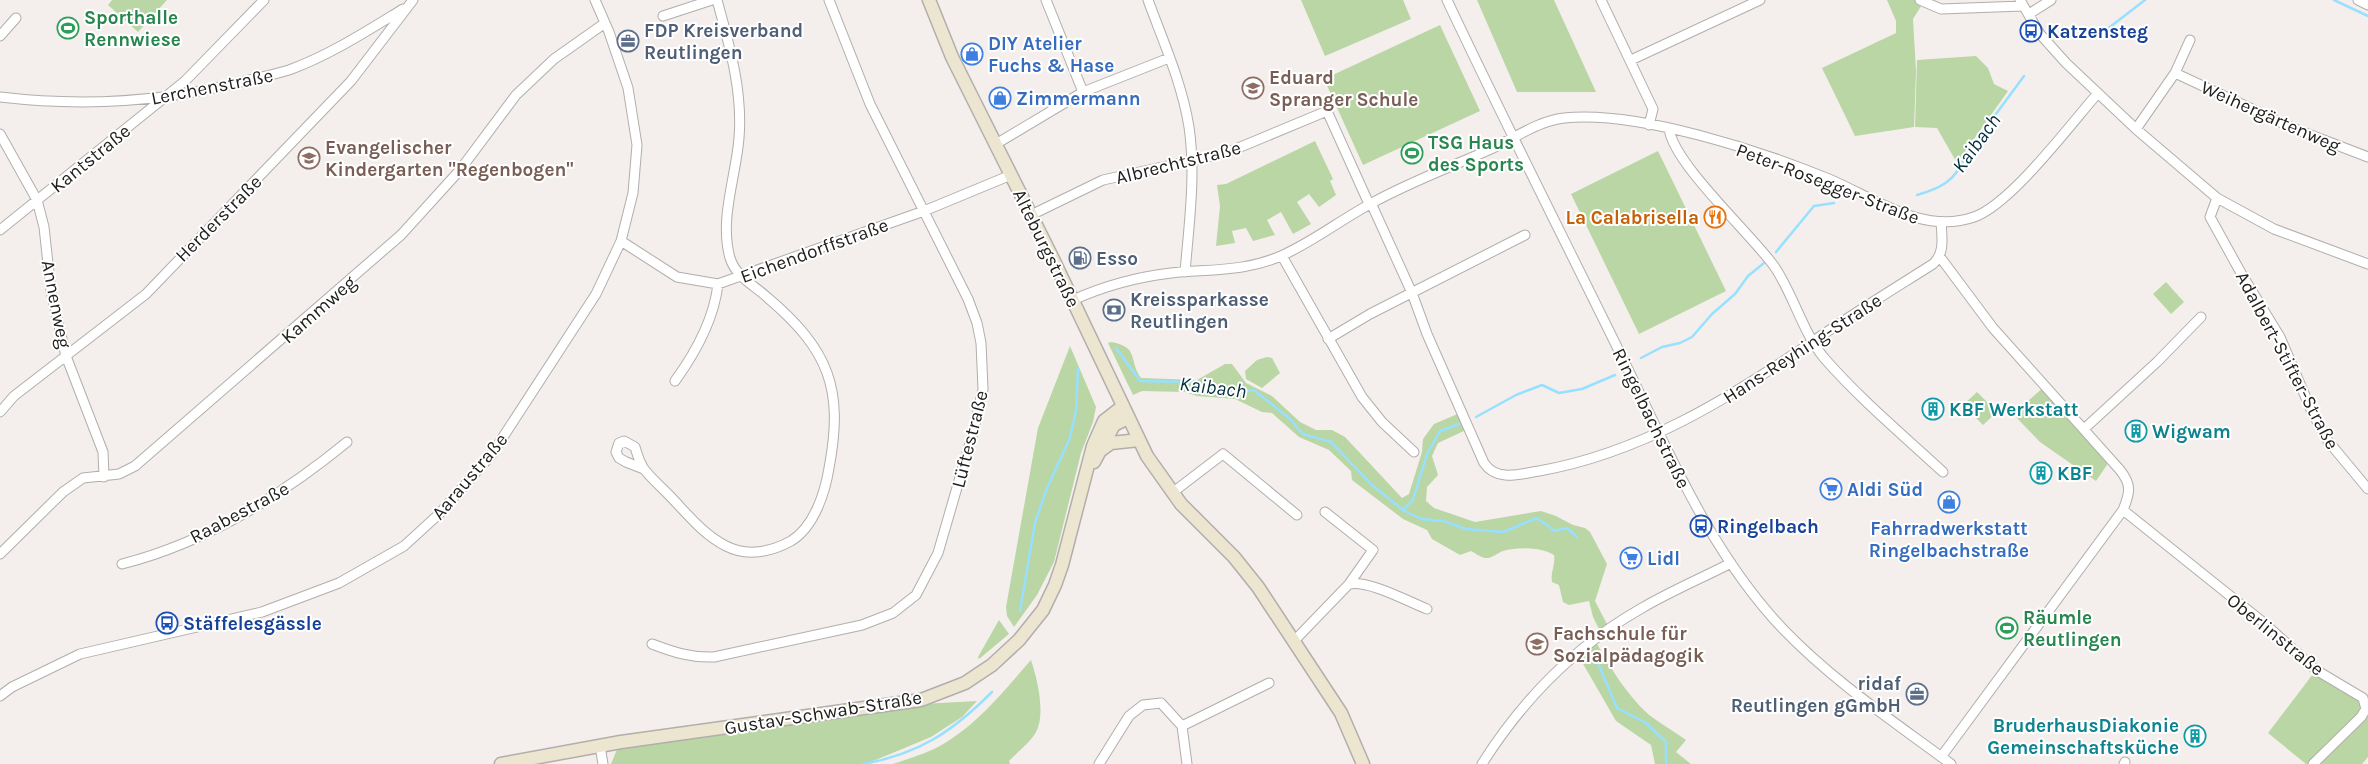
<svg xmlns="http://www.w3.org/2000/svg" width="2368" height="764" font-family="Karla,sans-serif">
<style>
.green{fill:#b9d6a4}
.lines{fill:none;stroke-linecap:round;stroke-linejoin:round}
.stream{stroke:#98e0ff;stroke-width:2.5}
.street-casing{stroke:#b2aeab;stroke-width:11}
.secondary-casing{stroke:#b2aeab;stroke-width:15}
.street{stroke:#fff;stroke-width:9}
.secondary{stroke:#ece5d0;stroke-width:12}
.labels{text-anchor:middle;stroke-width:4;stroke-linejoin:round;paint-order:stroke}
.leisure-label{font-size:19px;font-weight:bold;fill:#27864d;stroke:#fff;text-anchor:start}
.service-label{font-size:19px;font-weight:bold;fill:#4e5e75;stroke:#fff;text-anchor:start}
.transit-label{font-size:19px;font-weight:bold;fill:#164399;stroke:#fff;text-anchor:start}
.shop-label{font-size:19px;font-weight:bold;fill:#366cbe;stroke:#fff;text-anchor:start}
.education-label{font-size:19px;font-weight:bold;fill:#785e54;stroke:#fff;text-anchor:start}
.street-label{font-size:19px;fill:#22201f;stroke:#fff}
.food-label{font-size:19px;font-weight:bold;fill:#c56008;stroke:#fff;text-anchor:end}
.culture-label{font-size:19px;font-weight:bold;fill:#0d838f;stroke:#fff;text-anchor:start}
.water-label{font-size:20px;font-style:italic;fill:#002e3e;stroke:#fff}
</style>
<rect width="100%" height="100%" fill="#f4efec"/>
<path class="green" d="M 112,0 L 167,0 L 138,32 L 108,5 Z
M 1301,0 L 1403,0 L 1411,19 L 1325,56 Z
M 1477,0 L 1554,0 L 1596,92 L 1517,92 Z
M 1887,0 L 1920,0 L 1923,3 L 1913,19 L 1916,71 L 1914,127 L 1855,136 L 1822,68 L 1896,33 L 1896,21 Z
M 1440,25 L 1480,111 L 1363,165 L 1324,79 Z
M 1976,56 L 1988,68 L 1994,84 L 2008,91 L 1957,163 L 1937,128 L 1915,127 L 1917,60 Z
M 1315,141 L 1333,179 L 1330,181 L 1336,195 L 1319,207 L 1309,194 L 1297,202 L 1311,224 L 1293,234 L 1281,212 L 1267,220 L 1275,235 L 1253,241 L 1246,228 L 1232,231 L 1235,243 L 1216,246 L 1220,206 L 1217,185 L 1226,184 Z
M 1658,151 L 1726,291 L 1639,334 L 1571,194 Z
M 2166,282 L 2184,302 L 2171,314 L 2153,294 Z
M 1111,342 C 1140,347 1128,360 1141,378 L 1197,380 L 1225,364 L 1232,364 L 1246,383 L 1272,396 L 1300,422 L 1316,430 L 1332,430 L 1345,437 L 1402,498 L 1409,494 L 1422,452 L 1423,439 L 1434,424 L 1460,413 L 1466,430 L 1438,443 L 1432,456 L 1438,475 L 1427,487 L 1426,501 L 1434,508 L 1475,522 L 1541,511 L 1556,516 L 1573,525 L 1585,528 L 1590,532 L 1607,564 L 1595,601 L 1609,628 L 1601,633 L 1593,617 L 1589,601 L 1569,605 L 1563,602 L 1559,585 L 1552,582 C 1550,572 1556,564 1554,555 C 1540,547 1518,547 1503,551 C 1497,553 1492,559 1485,558 C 1480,557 1475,553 1471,551 L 1460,555 L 1432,539 L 1427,530 L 1403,519 L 1352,480 L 1351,471 L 1329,450 L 1299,437 L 1272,413 L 1262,412 L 1235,399 L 1197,396 L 1185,392 L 1142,391 L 1133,395 L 1108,343 Z
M 1070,346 L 1096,407 L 1093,422 L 1081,453 L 1054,562 L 1037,595 L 1014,627 L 1007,616 L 1006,607 L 1038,428 Z
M 1267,357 L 1272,358 L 1280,373 L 1262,388 L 1246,379 L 1245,371 L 1257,360 Z
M 2045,386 L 2111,459 L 2096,481 L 2040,442 L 2013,414 Z
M 1977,392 L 1997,412 L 1983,425 L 1963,405 Z
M 999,620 L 1009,634 L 979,659 L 978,657 Z
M 1596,642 C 1610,667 1626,694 1648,714 C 1659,723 1674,731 1686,740 L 1676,752 L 1691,764 L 1655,764 L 1651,745 L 1616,721 L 1578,655 Z
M 1031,660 C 1037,678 1046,714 1036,732 C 1030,743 1017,752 1009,761 L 1010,764 L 893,764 C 907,759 921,755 934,749 C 974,729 1002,693 1031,660 Z
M 2316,670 L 2363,698 L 2368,711 L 2368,757 L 2362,764 L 2306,764 L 2268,733 Z
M 977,701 L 962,717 L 931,737 L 866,764 L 611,764 L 618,747 L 922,704 Z"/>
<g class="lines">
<path class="stream" d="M 2334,0 L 2368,16
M 2106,30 L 2145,0
M 1917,195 C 1941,188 1956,181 1965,156 L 2024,76
M 1776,252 L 1814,206 L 1834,203
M 1116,348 L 1140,381 L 1185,382 L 1255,391 L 1289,418 L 1303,434 L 1331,442 L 1372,485 L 1403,510 L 1421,519 L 1443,521 L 1466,529 L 1503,532 L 1537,518 L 1555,531 L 1567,528 L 1577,537
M 1641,358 L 1662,347 L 1680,343 L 1692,337 L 1712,314 L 1735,294 L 1748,276 L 1764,263
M 1476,417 L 1516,395 L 1542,385 L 1559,393 L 1582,389 L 1615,375
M 1403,510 L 1413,500 L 1427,454 L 1440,431 L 1459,424
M 1020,611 L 1035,523 L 1047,488 L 1070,438 L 1076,410 L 1078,369
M 1595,656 L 1617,708 L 1646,723 L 1666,742 L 1666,764
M 863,764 C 919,754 952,732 992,692"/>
<g class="street-casing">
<path id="street" d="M 1046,0 L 1083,92
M 1148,0 C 1163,41 1182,83 1189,127 C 1196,175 1189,224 1185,272
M 1447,0 C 1503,119 1562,235 1620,353 C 1667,448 1709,551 1783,629 C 1833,681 1893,721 1951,764
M 1601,0 L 1653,109 L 1649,125
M 1920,0 L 1941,9 L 2023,6
M 2020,0 L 2040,34 L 2066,63 L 2136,129 L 2217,198 L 2274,229 L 2368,264
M 2358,0 L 2368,5
M 2029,14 L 2051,0
M 663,16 L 712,0
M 0,36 L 16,18
M 1631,60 L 1760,0
M 2175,73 L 2190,40
M 0,97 C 84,107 167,102 249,80 C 262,77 276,74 289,70 C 330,55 367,31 403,9
M 1669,129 C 1674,164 1750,233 1774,266 C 1794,295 1802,332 1825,359 C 1861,400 1904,436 1943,472
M 2136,129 L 2175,73 L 2295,129 L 2368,157
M 0,134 L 37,200 L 44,227 L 51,291 L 66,356 L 103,452 L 104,477
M 996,144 L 1083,92 L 1169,58
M 2217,198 L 2210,217 L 2241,273 L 2280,337 L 2312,412 L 2328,441 L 2368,489
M 1371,203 L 1412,293 L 1427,334 L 1484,463 C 1497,482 1520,474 1539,471 C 1641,453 1728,399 1812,342 C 1851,315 1892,290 1933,264 C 1945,253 1942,238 1941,222
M 1031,215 L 1103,180 L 1226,153 L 1327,111 L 1369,204
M 0,230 L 185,81 L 264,0
M 621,241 L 677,277 L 718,284 L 924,211 L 1011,175
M 1282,256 L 1362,397 L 1382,422 L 1414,452
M 1940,257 L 1993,328 L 2120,470 C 2132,485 2130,493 2123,510 L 1941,757
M 1073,300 C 1104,286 1137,277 1171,273 C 1210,269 1246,272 1283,255 C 1314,241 1342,219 1372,203 C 1410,182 1451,167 1491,149 C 1515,138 1538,121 1564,118 C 1637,110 1761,151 1829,179 C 1874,198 1923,235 1974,217 C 2011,204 2070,125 2098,93
M 1328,339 L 1370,314 L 1525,235
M 675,381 C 696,352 714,320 718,284
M 0,412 L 14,396 L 146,294 L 351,81 L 413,0
M 2084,429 L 2157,362 L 2201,317
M 644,469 L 626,462 L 619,458 L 616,452 L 619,443 L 624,441 L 635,447 C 637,454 640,463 644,469 C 650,477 659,485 666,492 C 685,511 702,534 726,546 C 747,557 771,552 791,541 C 814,527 825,493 829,468 C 844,389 829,350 768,298 C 754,285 736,277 730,258 C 719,219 736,177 739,138 C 743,91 729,44 717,0
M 1172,493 L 1223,454 L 1297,515
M 2123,510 L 2264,623 L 2316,670 L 2363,698 L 2366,709 L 2361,717 L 2313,764
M 0,554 L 63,492 L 83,478 L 119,474 L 135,466 L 401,235 L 460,170 L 516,95 L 554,59 L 605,23
M 122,564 C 205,543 281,496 347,442
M 1349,584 C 1369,580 1407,601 1427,609
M 1294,641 L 1349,584 L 1373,550 L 1325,512
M 652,644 C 673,652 691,658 714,657 L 862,625 L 893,613 L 916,595 L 938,553 L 974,429 L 983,389 L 981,343 L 977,323 L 968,299 L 870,104 L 829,0
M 0,696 L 12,687 L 80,654 L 262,612 L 339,583 L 404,546 L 439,514 L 492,454 L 596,294 L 621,241 L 633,193 L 637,145 L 628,88 L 609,32 L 595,0
M 1182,726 L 1269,683
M 600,746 L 603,764
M 1099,764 L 1129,716 L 1143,705 L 1161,703 L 1182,726 L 1187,764
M 1482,764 C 1523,699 1575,646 1642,608 C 1671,591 1702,578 1731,563
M 2124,764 L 2125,762"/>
</g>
<g class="secondary-casing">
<path id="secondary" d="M 929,0 L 952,57 L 1052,257 L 1147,456 L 1181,504 L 1234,557 L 1258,587 L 1341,713 L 1363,764
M 1100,451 L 1111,443 L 1139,440
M 1094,462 L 1114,425 L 1128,418
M 501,764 L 621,742 L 921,700 L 965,683 L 992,665 L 1019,640 L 1043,610 L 1055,585 L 1062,565 L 1093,446 L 1104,421 L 1122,407"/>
</g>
<use href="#street" class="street"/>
<use href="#secondary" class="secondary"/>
</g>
<defs>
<g id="stadium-ring" transform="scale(1.125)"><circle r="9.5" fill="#fff" stroke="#2e9e5b" stroke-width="1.5"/><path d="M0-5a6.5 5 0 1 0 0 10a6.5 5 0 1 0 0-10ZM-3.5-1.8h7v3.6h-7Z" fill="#2e9e5b"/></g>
<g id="bus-ring" transform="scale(1.125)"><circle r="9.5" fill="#fff" stroke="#1a4fb4" stroke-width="1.5"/><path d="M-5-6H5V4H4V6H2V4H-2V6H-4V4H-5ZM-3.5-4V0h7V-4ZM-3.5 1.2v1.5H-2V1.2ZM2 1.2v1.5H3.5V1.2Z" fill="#1a4fb4"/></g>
<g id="office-ring" transform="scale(1.125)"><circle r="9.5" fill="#fff" stroke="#5c6f8a" stroke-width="1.5"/><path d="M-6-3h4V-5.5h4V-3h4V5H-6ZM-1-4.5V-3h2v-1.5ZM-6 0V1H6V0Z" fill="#5c6f8a"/></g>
<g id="shop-ring" transform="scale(1.125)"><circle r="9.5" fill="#fff" stroke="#3f7fe0" stroke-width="1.5"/><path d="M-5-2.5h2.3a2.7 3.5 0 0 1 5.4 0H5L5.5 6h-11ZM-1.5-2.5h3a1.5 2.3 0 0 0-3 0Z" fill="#3f7fe0"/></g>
<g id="school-ring" transform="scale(1.125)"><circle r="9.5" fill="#fff" stroke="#8d6e63" stroke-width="1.5"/><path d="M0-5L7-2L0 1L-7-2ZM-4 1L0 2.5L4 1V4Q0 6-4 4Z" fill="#8d6e63"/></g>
<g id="restaurant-ring" transform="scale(1.125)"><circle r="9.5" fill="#fff" stroke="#e8710a" stroke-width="1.5"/><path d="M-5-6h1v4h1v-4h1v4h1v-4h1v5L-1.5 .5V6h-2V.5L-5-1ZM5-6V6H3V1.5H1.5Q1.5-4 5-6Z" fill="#e8710a"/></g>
<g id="fuel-ring" transform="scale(1.125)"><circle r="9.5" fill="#fff" stroke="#5c6f8a" stroke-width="1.5"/><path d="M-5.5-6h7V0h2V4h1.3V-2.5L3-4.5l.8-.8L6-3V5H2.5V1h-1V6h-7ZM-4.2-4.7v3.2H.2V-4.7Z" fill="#5c6f8a"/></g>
<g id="bank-ring" transform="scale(1.125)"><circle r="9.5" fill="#fff" stroke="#5c6f8a" stroke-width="1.5"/><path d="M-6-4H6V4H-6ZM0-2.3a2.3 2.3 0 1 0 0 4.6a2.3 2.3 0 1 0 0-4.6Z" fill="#5c6f8a"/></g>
<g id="building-ring" transform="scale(1.125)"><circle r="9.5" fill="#fff" stroke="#0f9aa8" stroke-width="1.5"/><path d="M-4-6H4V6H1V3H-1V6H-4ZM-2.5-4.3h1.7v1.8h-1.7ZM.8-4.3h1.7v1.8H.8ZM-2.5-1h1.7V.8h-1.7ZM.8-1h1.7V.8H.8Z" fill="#0f9aa8"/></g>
<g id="supermarket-ring" transform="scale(1.125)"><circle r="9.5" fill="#fff" stroke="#3f7fe0" stroke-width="1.5"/><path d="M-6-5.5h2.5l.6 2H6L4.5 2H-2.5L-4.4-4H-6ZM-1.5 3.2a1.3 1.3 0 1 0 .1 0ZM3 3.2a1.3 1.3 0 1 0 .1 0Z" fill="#3f7fe0"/></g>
<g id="university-ring" transform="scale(1.125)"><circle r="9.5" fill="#fff" stroke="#8d6e63" stroke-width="1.5"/><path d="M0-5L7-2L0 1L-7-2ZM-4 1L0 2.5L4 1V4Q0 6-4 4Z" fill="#8d6e63"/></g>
</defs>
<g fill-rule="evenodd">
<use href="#stadium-ring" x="68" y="28"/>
<use href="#bus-ring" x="2031" y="31"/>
<use href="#office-ring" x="628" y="41"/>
<use href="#shop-ring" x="972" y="54"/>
<use href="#school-ring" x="1253" y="88"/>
<use href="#shop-ring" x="1000" y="98"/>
<use href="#stadium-ring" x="1412" y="153"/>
<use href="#school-ring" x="309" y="158"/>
<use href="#restaurant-ring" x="1715" y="217"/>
<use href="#fuel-ring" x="1080" y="258"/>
<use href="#bank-ring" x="1114" y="310"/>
<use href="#building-ring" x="1933" y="409"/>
<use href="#building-ring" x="2136" y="431"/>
<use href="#building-ring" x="2041" y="473"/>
<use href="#supermarket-ring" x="1831" y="489"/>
<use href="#shop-ring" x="1949" y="502"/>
<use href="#bus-ring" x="1701" y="526"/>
<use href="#supermarket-ring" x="1631" y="558"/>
<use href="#bus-ring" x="167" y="623"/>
<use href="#stadium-ring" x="2007" y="628"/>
<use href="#university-ring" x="1537" y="644"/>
<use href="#office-ring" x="1917" y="694"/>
<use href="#building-ring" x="2195" y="736"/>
</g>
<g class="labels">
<g class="leisure-label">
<text x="84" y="24">Sporthalle<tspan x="84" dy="22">Rennwiese</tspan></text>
<text x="1428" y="149">TSG Haus<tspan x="1428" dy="22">des Sports</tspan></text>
<text x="2023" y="624">Räumle<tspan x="2023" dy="22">Reutlingen</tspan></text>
</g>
<g class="service-label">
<text x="644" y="37">FDP Kreisverband<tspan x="644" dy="22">Reutlingen</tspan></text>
<text x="1096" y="265">Esso</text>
<text x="1130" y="306">Kreissparkasse<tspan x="1130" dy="22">Reutlingen</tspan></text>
<text x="1901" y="690" text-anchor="end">ridaf<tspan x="1901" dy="22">Reutlingen gGmbH</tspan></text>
</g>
<g class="transit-label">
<text x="2047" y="38">Katzensteg</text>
<text x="1717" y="533">Ringelbach</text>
<text x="183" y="630">Stäffelesgässle</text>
</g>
<g class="shop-label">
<text x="988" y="50">DIY Atelier<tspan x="988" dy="22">Fuchs &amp; Hase</tspan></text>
<text x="1016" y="105">Zimmermann</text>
<text x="1847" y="496">Aldi Süd</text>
<text x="1949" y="535" text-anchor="middle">Fahrradwerkstatt<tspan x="1949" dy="22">Ringelbachstraße</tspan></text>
<text x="1647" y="565">Lidl</text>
</g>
<g class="education-label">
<text x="1269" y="84">Eduard<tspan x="1269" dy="22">Spranger Schule</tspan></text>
<text x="325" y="154">Evangelischer<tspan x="325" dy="22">Kindergarten "Regenbogen"</tspan></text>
<text x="1553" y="640">Fachschule für<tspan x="1553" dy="22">Sozialpädagogik</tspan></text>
</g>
<g class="street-label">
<text transform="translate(212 86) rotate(-11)" y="7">Lerchenstraße</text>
<text transform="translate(2271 116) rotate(24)" y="7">Weihergärtenweg</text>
<text transform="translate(90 158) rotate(-39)" y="7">Kantstraße</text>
<text transform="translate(1178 162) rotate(-14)" y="7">Albrechtstraße</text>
<text transform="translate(1828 183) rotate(21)" y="7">Peter-Rosegger-Straße</text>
<text transform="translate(218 218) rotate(-45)" y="7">Herderstraße</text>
<text transform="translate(1047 248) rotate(64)" y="7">Alteburgstraße</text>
<text transform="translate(814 250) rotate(-20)" y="7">Eichendorffstraße</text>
<text transform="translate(57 304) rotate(79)" y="7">Annenweg</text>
<text transform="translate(318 309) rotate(-41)" y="7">Kammweg</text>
<text transform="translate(1802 348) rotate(-33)" y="7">Hans-Reyhing-Straße</text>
<text transform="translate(2288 360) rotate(62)" y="7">Adalbert-Stifter-Straße</text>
<text transform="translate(1652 418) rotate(64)" y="7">Ringelbachstraße</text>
<text transform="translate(969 439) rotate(-76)" y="7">Lüftestraße</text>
<text transform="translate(469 476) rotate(-50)" y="7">Aaraustraße</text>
<text transform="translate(239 512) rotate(-28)" y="7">Raabestraße</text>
<text transform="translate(2276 634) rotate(39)" y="7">Oberlinstraße</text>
<text transform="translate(823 712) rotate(-9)" y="7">Gustav-Schwab-Straße</text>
</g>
<g class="food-label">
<text x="1699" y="224">La Calabrisella</text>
</g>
<g class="culture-label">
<text x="1949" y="416">KBF Werkstatt</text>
<text x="2152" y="438">Wigwam</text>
<text x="2057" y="480">KBF</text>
<text x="2179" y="732" text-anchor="end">BruderhausDiakonie<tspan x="2179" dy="22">Gemeinschaftsküche</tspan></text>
</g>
<g class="water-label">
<text transform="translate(1976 143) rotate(-54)" y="7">Kaibach</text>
<text transform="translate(1213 387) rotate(7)" y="7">Kaibach</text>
</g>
</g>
</svg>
